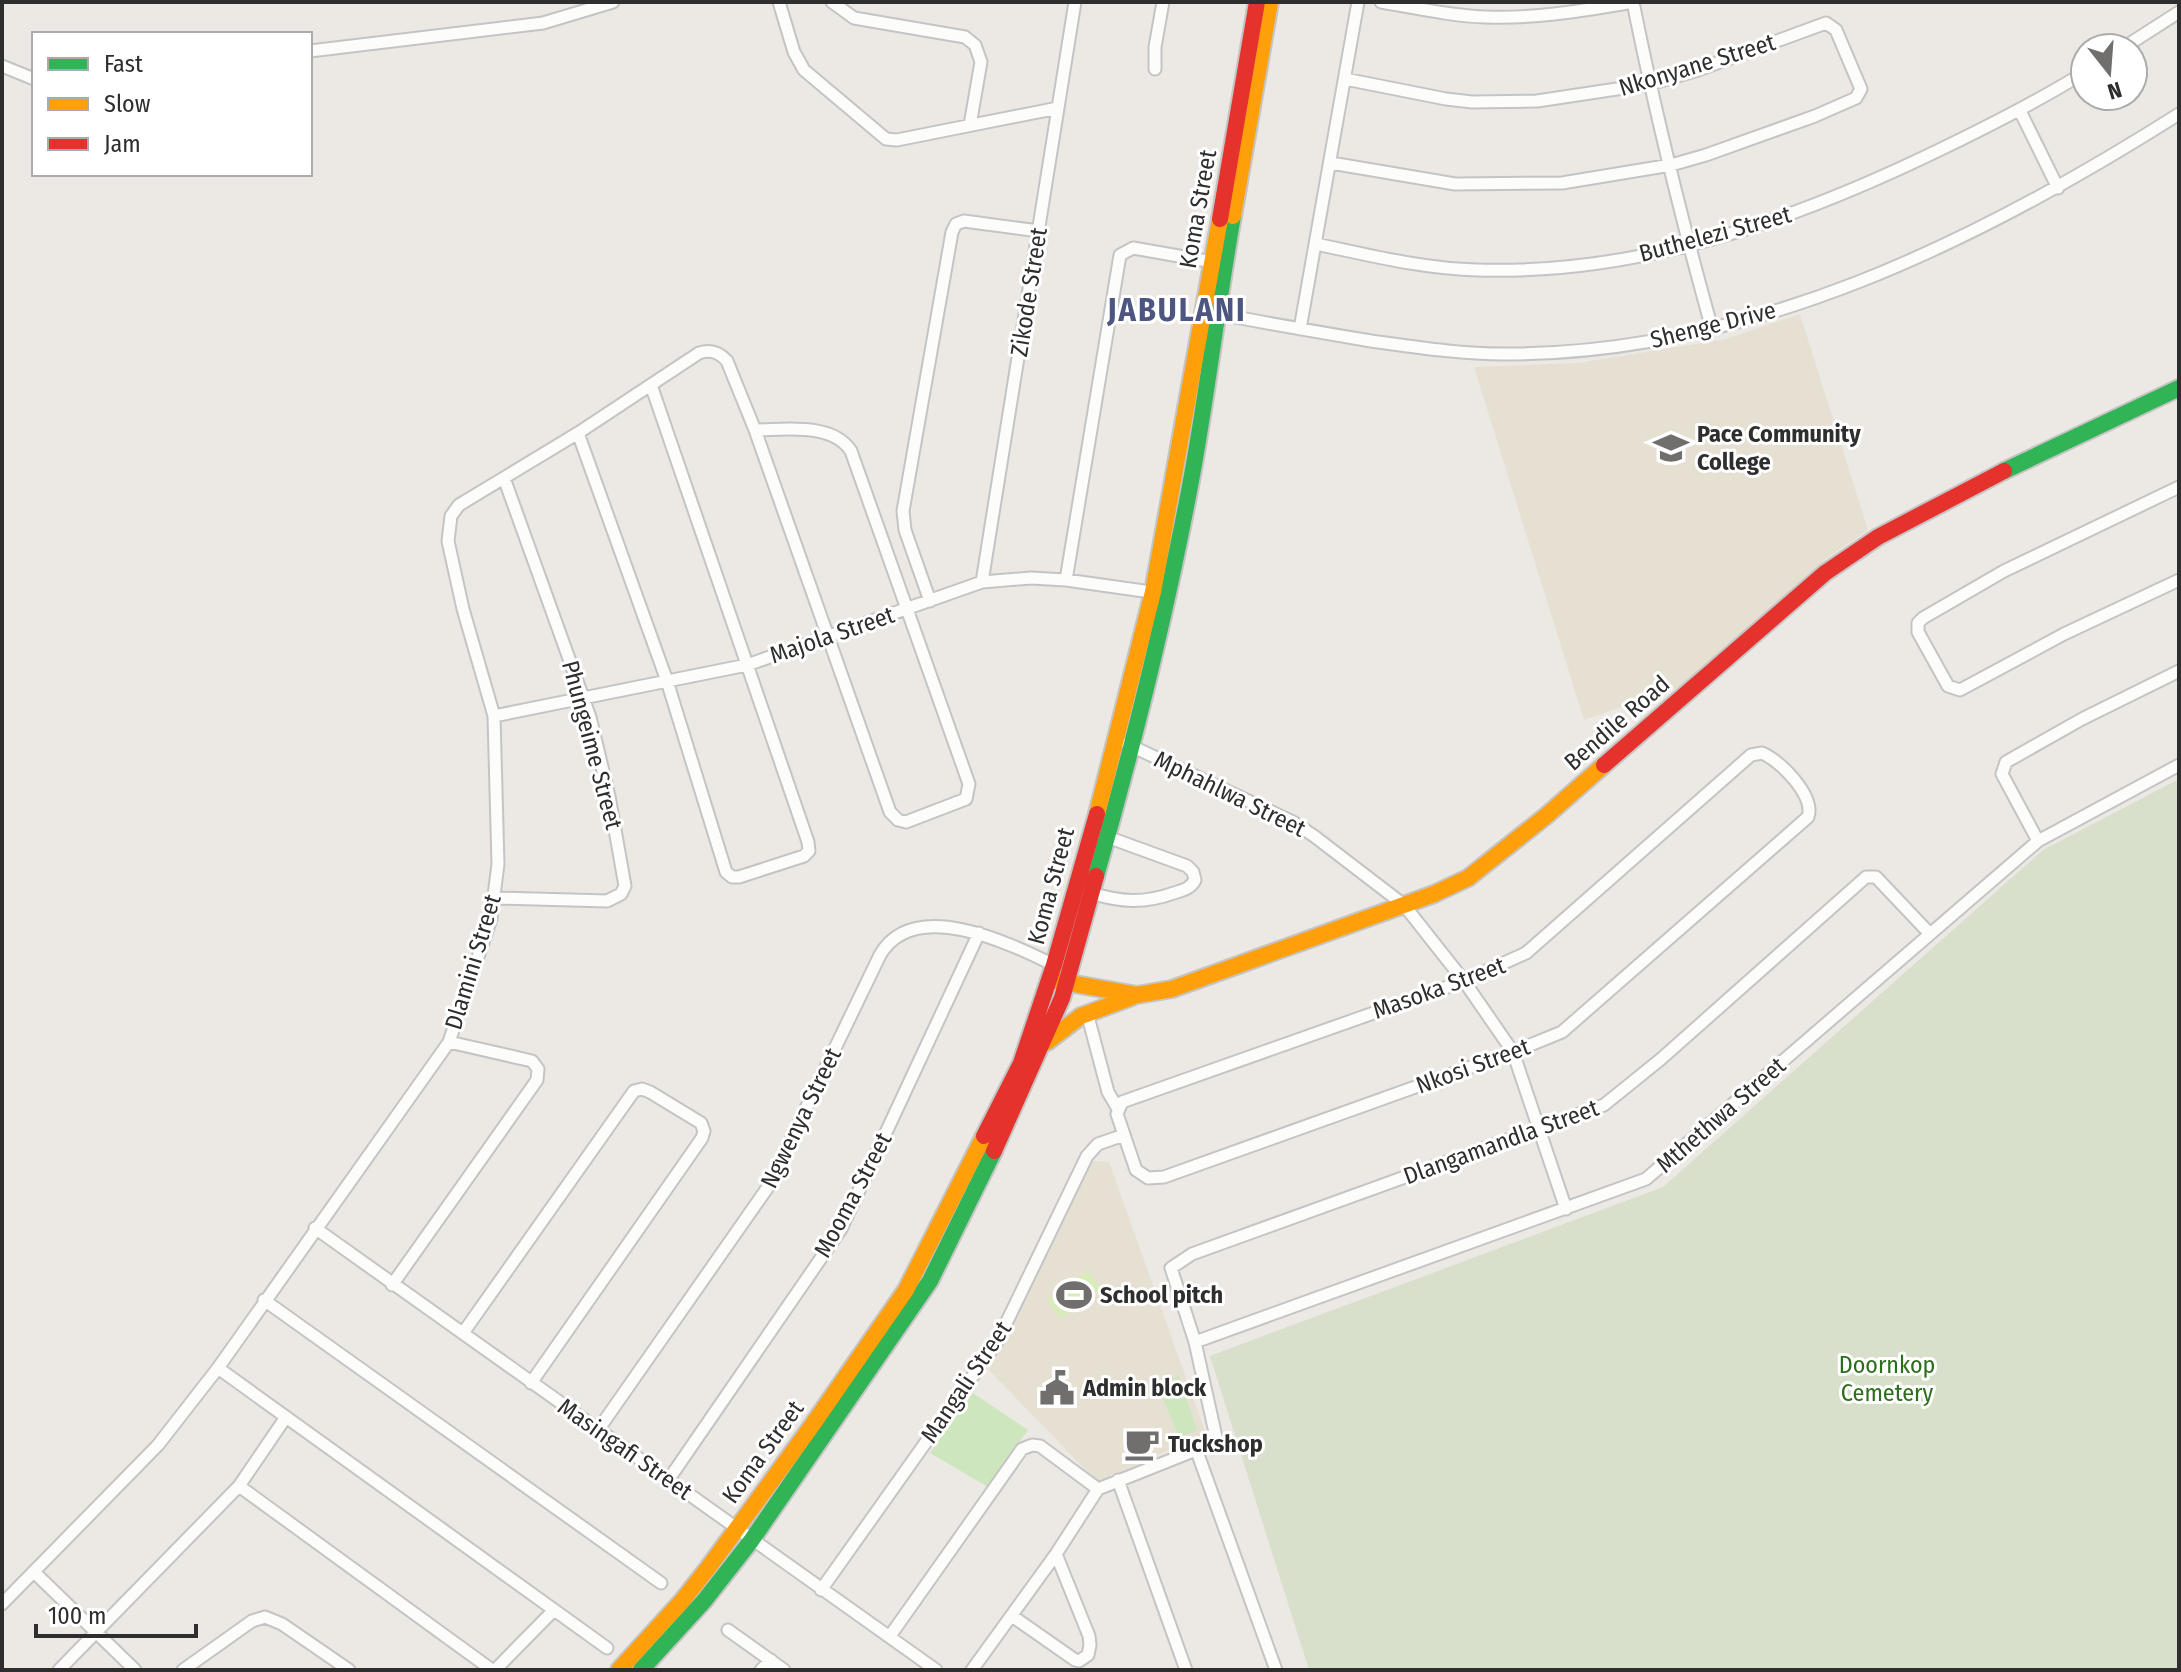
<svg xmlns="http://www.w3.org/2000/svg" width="2181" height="1672" font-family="'Fira Sans Condensed',sans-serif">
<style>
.education{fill:#e6e0d3}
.green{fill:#cee6be}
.cemetery{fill:#d8e0cc}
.pitch{fill:#d9eabb}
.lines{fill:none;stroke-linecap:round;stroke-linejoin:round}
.street-casing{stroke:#c5c4c5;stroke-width:15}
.fast-casing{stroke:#c5c4c5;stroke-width:20}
.slow-casing{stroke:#c5c4c5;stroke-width:20}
.jam-casing{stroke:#c5c4c5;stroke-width:20}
.street{stroke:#fcfcfb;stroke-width:11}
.fast{stroke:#30b455;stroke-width:16}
.slow{stroke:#ff9f0a;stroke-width:16}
.jam{stroke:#e5322d;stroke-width:16}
.labels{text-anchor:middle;stroke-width:6;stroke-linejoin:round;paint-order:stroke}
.street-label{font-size:24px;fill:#2e2e2e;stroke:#fff}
.poi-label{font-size:24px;font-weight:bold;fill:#2e2e2e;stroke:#fff;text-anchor:start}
.park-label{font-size:24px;fill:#2c6e1b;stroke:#fff}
.district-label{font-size:32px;font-weight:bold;letter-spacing:2px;fill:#4d5680;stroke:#fff}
</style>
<rect width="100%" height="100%" fill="#ece8e4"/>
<path class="education" d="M 1800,314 L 1868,530 L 1827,558 L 1679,687 L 1584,720 L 1474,367 L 1578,363 L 1726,339 Z
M 1092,1161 L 1109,1162 L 1206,1434 L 1097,1482 L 989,1370 Z"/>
<path class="green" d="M 1179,1376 L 1197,1430 L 1179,1438 L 1157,1383 Z
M 973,1393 L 1028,1430 L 988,1487 L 930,1453 Z"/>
<path class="cemetery" d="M 2179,779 L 2179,1670 L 1309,1670 L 1210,1356 L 1663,1187 L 2043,850 Z"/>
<path class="pitch" d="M 1088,1270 L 1101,1289 L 1060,1319 L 1047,1300 Z"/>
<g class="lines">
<g class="street-casing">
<path id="street" d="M 779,2 L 794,52 L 804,70 L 886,139 L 897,140 L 1058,108
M 832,2 L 854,18 L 965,37 L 975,45 L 981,62 L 970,125
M 1381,2 C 1416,8 1451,16 1486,17 C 1536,19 1585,10 1634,2
M 1633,2 C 1655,112 1682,221 1712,329
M 2123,48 L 2179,12
M 310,51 L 543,23 L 613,2
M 2,66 L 34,79
M 1155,69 L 1155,47 L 1163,2
M 2020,111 L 2058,188
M 1331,163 L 1455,184 L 1562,183 L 1671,165 L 1706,155 L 1815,116 L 1856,98 L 1861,89 L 1836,30 L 1826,23 L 1698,70 L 1650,84 L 1537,101 L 1472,102 L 1446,99 L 1345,79
M 1316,244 C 1369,255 1424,269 1477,270 C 1639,275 1792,221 1935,152 C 1987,127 2037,102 2085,72
M 1210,312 C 1264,323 1317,332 1371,341 C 1415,347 1459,354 1504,354 C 1748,355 1977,242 2179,114
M 1300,329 L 1358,2
M 578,433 L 667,681 L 726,872 L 732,877 L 739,877 L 804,856 L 809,851 L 808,842 L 651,385
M 2179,487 L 2004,571 L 1923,618 L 1918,623 L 1918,632 L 1948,686 L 1960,690 L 2064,634 L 2179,580
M 1066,580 L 1120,255 L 1133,248 L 1213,262
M 982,582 L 1075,2
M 930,601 L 905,530 L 903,511 L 952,232 L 956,224 L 964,221 L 1039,231
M 494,716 L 747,665 L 982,582 L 1031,578 L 1066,580 L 1158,593
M 1127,744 L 1293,822 L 1314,836 L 1404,905 L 1464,981 L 1513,1052 L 1566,1209
M 1762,753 C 1781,761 1815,796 1808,817 L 1562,1032 L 1513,1052 L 1164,1177 L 1148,1178 L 1136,1170 L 1117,1114 L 1122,1102 L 1464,981 L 1526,953 L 1751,755 Z
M 2038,841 L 2002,774 L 2006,762 L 2082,719 L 2179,671
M 1091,893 C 1121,902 1143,904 1174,893 C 1183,890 1190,889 1195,880 L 1193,872 L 1187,866 L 1102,835
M 496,898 L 607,901 L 621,894 L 625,886 L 609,796 L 590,717 L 504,478
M 1087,1013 L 1108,1092 L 1118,1109
M 315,1228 L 936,1670
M 392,1285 L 537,1080 L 538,1069 L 532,1061 L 449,1042
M 264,1300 L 661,1583
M 463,1333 L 634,1091 L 642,1089 L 650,1092 L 701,1123 L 704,1131 L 702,1138 L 531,1383
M 1195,1342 L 1646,1179 L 2038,841 L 2179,765
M 218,1368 L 607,1648
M 598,1430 L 768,1187 L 880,955 C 914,896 1011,944 1054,965
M 1196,1449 L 1276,1670
M 669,1479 L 841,1229 L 979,933
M 1118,1480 L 1186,1670
M 239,1486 L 492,1670
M 34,1572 L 135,1670
M 821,1590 L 997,1342 L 1087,1156 L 1098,1144 L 1124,1135
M 2,1604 L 158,1445 L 218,1368 L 449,1042 L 491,919 L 498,864 L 494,716 L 463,609 L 448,541 L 451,516 L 459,505 L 578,433 L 699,353 C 711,349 719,352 727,361 L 755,430 L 890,812 L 898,820 L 906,822 L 966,799 L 969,784 L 851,451 C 832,422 785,430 755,430
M 1012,1616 L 1075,1660 L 1079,1661 L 1088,1655 L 1090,1645 L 1089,1636 L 1056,1554
M 728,1630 L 784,1670
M 890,1636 L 1022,1449 L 1032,1445 L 1040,1446 L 1098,1489
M 59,1670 L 239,1486 L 286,1417
M 183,1670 L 252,1621 L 265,1617 L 282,1624 L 349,1670
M 495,1670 L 554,1610
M 761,1670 L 771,1660
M 972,1670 L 1056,1554 L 1098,1489 L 1211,1444 L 1216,1437 L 1195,1342 L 1171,1268 L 1192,1254 L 1604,1105 L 1661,1059 L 1866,877 L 1876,877 L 1930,934"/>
</g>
<g class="fast-casing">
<path id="fast" d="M 2004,471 L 2179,388
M 1096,876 C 1133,747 1165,618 1190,486 C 1207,397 1217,306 1233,216
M 641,1670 L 704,1601 L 751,1541 L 930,1281 L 994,1151"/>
</g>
<g class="slow-casing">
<path id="slow" d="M 1233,216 L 1270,2
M 1097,814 L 1153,592 L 1220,219
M 1058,981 L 1137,995 L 1172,989 L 1434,894 L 1468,878 L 1546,816 L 1604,765
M 1047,1042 L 1081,1016 L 1132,997
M 619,1670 L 682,1601 L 708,1568 L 811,1427 L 906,1290 L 984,1136"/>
</g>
<g class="jam-casing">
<path id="jam" d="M 1220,219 L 1257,2
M 1604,765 L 1825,573 L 1878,537 L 2004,471
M 984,1136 L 1021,1063 L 1054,965 L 1097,814
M 994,1151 L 1062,998 L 1096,876"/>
</g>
<use href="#street" class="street"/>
<use href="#fast" class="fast"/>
<use href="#slow" class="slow"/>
<use href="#jam" class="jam"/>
</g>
<defs>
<g id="university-bare" transform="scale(2.76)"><path d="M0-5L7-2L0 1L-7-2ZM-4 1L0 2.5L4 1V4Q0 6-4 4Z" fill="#706f6e" stroke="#fff" stroke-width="2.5" paint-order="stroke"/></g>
<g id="stadium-bare" transform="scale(2.76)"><path d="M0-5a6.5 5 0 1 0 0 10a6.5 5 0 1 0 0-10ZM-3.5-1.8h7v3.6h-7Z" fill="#706f6e" stroke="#fff" stroke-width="2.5" paint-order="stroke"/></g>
<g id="civic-bare" transform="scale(2.76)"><path d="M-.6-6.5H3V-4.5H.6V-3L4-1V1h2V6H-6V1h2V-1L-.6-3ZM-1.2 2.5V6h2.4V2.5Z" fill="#706f6e" stroke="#fff" stroke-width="2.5" paint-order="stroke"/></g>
<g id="cafe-bare" transform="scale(2.76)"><path d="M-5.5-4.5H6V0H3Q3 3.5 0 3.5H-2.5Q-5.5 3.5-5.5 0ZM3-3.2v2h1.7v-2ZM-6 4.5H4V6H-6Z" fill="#706f6e" stroke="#fff" stroke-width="2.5" paint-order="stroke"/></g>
</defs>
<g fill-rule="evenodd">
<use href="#university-bare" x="1671" y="448"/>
<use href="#stadium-bare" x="1074" y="1295"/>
<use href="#civic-bare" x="1057" y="1388"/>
<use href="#cafe-bare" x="1142" y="1444"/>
</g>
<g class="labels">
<g class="street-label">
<text transform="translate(1697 65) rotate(-17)" y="8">Nkonyane Street</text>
<text transform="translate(1198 209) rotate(-80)" y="8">Koma Street</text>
<text transform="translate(1715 234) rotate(-15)" y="8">Buthelezi Street</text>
<text transform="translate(1029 292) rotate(-81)" y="8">Zikode Street</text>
<text transform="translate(1713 325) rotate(-14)" y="8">Shenge Drive</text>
<text transform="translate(832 635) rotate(-19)" y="8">Majola Street</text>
<text transform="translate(1617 723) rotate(-41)" y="8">Bendile Road</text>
<text transform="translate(592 745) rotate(75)" y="8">Phungeime Street</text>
<text transform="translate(1230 794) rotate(26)" y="8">Mphahlwa Street</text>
<text transform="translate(1051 886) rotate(-75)" y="8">Koma Street</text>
<text transform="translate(473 962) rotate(-73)" y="8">Dlamini Street</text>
<text transform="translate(1439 988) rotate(-20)" y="8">Masoka Street</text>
<text transform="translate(1473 1066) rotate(-20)" y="8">Nkosi Street</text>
<text transform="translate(1721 1115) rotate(-41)" y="8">Mthethwa Street</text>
<text transform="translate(801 1118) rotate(-64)" y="8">Ngwenya Street</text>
<text transform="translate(1501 1142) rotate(-20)" y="8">Dlangamandla Street</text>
<text transform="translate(853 1195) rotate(-62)" y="8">Mooma Street</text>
<text transform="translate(966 1382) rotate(-56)" y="8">Mangali Street</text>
<text transform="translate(625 1449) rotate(35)" y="8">Masingafi Street</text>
<text transform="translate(763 1452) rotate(-54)" y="8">Koma Street</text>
</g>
<g class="poi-label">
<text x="1697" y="442">Pace Community<tspan x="1697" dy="28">College</tspan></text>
<text x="1100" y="1303">School pitch</text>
<text x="1083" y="1396">Admin block</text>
<text x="1168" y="1452">Tuckshop</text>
</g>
<g class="park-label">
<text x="1887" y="1373">Doornkop<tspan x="1887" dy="28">Cemetery</tspan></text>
</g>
<g class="district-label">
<text x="1177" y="321">JABULANI</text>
</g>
</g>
<rect width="2181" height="1672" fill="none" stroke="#2e2e2e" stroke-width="8"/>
<rect x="32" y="32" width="280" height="144" fill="#ffffff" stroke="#ababab" stroke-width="2"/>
<rect x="48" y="58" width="40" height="12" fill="#30b455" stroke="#ababab" stroke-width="2"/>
<text x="104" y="72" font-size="24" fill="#2e2e2e">Fast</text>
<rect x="48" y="98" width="40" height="12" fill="#ff9f0a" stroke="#ababab" stroke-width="2"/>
<text x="104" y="112" font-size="24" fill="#2e2e2e">Slow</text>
<rect x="48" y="138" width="40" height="12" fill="#e5322d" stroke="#ababab" stroke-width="2"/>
<text x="104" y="152" font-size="24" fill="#2e2e2e">Jam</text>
<g transform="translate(2109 72) rotate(163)"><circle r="38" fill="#ffffff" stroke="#ababab" stroke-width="2"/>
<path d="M0-6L14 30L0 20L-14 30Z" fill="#706f6e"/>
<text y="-12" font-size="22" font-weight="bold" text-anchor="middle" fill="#2e2e2e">N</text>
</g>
<path d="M36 1624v12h160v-12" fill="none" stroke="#2e2e2e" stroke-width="4"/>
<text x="48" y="1624" font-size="24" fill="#2e2e2e" stroke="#ffffff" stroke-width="6" paint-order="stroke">100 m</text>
</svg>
